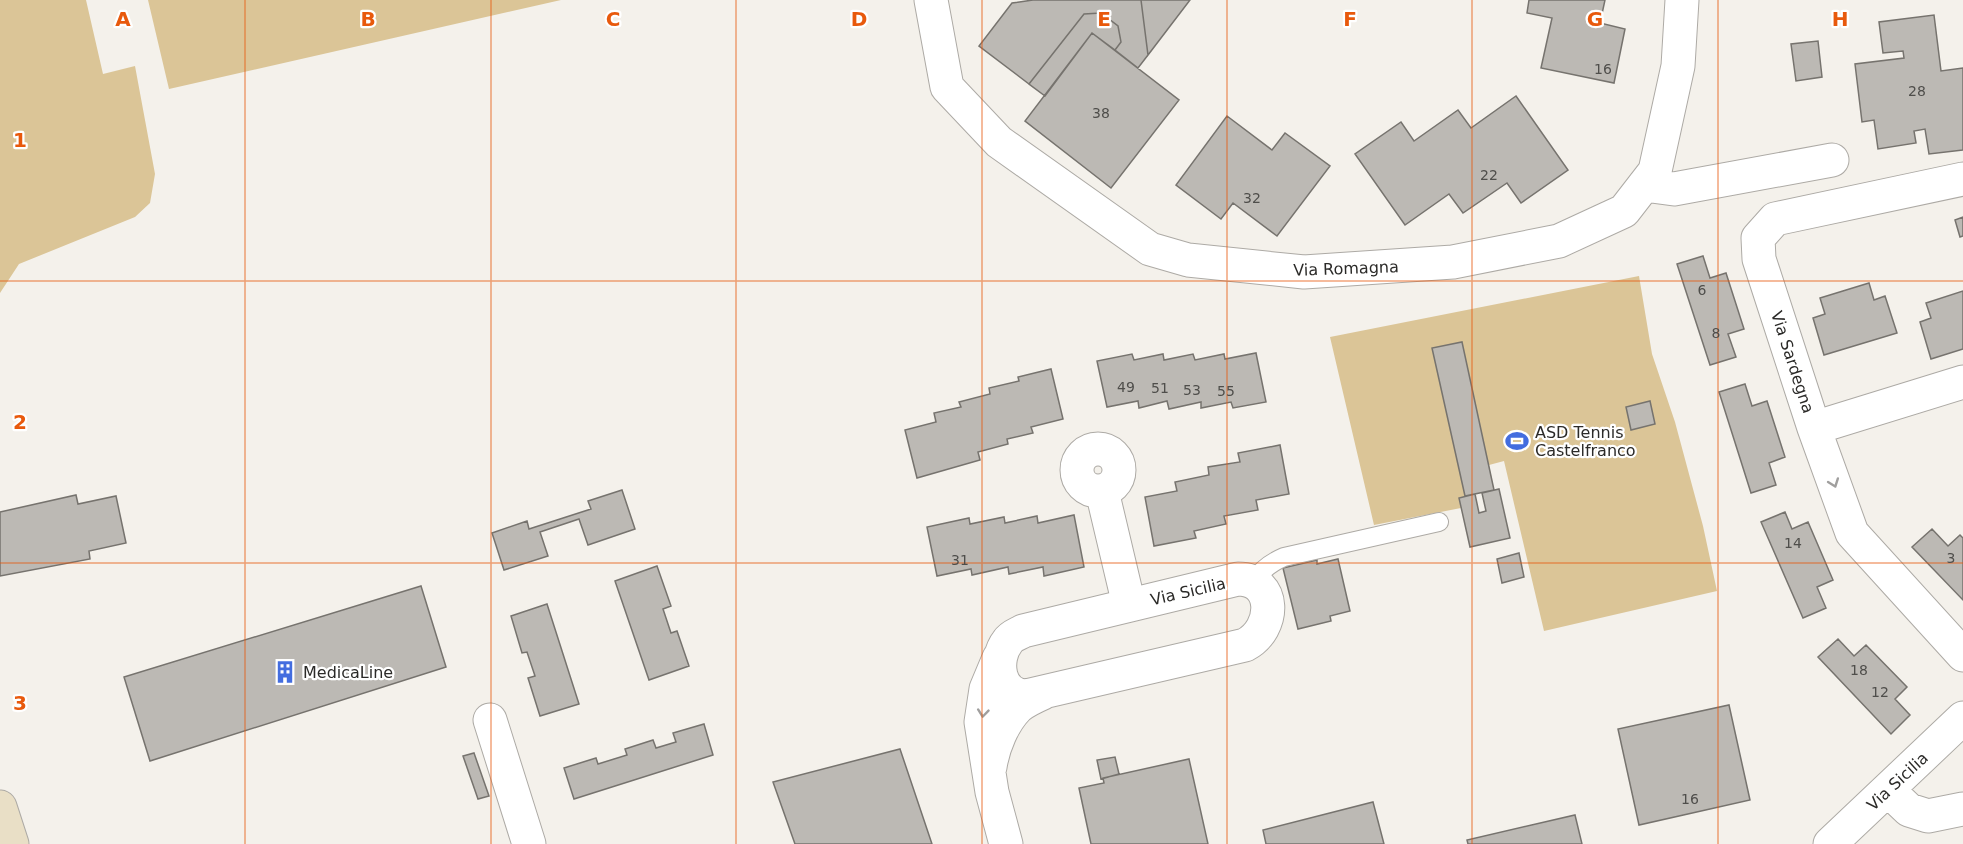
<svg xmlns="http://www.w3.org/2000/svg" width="1963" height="844" font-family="'DejaVu Sans',sans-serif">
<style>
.green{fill:#dbc597}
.building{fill:#bcb9b4;stroke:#76736e;stroke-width:1.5}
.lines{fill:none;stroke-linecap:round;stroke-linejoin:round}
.lane-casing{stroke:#adaaa5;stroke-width:20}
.street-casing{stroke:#adaaa5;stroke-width:35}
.secondary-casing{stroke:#adaaa5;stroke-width:35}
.lane{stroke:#fff;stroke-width:18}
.street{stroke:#fff;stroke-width:33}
.secondary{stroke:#e9dfc6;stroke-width:33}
.oneway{stroke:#a09f9e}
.grid{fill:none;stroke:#e8590c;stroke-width:1.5;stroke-opacity:0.55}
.labels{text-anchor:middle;stroke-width:4.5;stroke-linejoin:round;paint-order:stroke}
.number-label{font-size:14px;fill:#4f4e4b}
.street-label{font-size:16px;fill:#2b2a28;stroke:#fff}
.poi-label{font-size:16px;fill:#2b2a28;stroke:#fff;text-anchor:start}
.grid-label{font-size:20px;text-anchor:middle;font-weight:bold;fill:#e8590c;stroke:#fff;stroke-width:4.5;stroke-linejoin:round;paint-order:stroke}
</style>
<rect width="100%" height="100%" fill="#f4f1eb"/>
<path class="green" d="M 0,0 L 86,0 L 103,74 L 135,66 L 155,174 L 150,203 L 135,217 L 19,264 L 0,293 Z
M 148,0 L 561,0 L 169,89 Z
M 1639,276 L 1652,354 L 1675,422 L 1703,526 L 1717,591 L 1544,631 L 1504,461 L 1489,465 L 1494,490 L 1459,498 L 1461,508 L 1374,525 L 1330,337 Z"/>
<path class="building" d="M 1033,0 L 1141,0 L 1148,55 L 1138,68 L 1115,50 L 1121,42 L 1118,26 L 1101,13 L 1084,14 L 1029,84 L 979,46 L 1012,3 Z
M 1141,0 L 1190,0 L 1148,55 Z
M 1529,0 L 1605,0 L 1600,23 L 1625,29 L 1614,83 L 1541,68 L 1552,18 L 1527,13 Z
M 1101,13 L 1118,26 L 1121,42 L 1115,50 L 1092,33 L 1045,96 L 1029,84 L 1084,14 Z
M 1934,15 L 1941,71 L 1963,68 L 1963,150 L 1929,154 L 1925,129 L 1914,131 L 1916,143 L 1878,149 L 1874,120 L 1862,122 L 1855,64 L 1904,58 L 1903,51 L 1883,53 L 1879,22 Z
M 1092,33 L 1179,100 L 1111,188 L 1025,121 Z
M 1818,41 L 1822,77 L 1796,81 L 1791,44 Z
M 1516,96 L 1568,170 L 1521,203 L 1507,183 L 1463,213 L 1449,194 L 1405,225 L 1355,154 L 1401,122 L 1414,141 L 1458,110 L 1471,128 Z
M 1227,116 L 1272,150 L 1285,133 L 1330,166 L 1277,236 L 1233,203 L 1221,219 L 1176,185 Z
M 1963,217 L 1963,236 L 1960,237 L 1955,220 Z
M 1703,256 L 1710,278 L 1726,273 L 1744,329 L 1728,334 L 1736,357 L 1710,365 L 1677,264 Z
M 1869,283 L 1874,300 L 1885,296 L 1897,333 L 1824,355 L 1813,318 L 1825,314 L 1820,298 Z
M 1963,291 L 1963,349 L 1931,359 L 1920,322 L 1931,318 L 1926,303 Z
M 1462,342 L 1494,490 L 1465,496 L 1432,348 Z
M 1256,353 L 1266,402 L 1233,408 L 1231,402 L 1201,408 L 1201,402 L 1169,409 L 1167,401 L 1139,408 L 1138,401 L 1107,407 L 1097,361 L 1132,354 L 1134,360 L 1163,354 L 1164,360 L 1193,354 L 1195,360 L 1224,354 L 1225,359 Z
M 1051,369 L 1063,419 L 1031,427 L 1033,433 L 1007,439 L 1008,444 L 978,452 L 980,460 L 917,478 L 905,430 L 936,422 L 934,413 L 961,407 L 959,402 L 990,394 L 989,388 L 1019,381 L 1018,377 Z
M 1745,384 L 1752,406 L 1767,401 L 1785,457 L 1769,463 L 1776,485 L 1751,493 L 1719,392 Z
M 1650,401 L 1655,424 L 1631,430 L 1626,407 Z
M 1280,445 L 1289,494 L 1256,500 L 1258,510 L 1224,516 L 1226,524 L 1194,531 L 1196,538 L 1154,546 L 1145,497 L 1177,491 L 1175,482 L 1209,475 L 1208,467 L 1240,462 L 1238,453 Z
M 1499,489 L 1510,538 L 1470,547 L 1459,498 L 1475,494 L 1479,513 L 1486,511 L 1482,493 Z
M 622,490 L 635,529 L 588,545 L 579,519 L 540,532 L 548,556 L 504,570 L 492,533 L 527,521 L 529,529 L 591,509 L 588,501 Z
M 76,495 L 78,504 L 116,496 L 126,543 L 89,551 L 90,559 L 0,576 L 0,512 Z
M 1785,512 L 1792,529 L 1808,522 L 1833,580 L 1817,587 L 1826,608 L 1803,618 L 1761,522 Z
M 1074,515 L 1084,567 L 1044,576 L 1043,567 L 1009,574 L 1008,567 L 972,575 L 971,569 L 937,576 L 927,527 L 969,518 L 970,524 L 1004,517 L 1005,523 L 1037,516 L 1038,523 Z
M 1932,529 L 1948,546 L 1960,535 L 1963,538 L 1963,600 L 1912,547 Z
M 1519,553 L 1524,577 L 1502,583 L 1497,559 Z
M 1338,559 L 1350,611 L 1330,616 L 1331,621 L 1298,629 L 1283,568 L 1317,560 L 1317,564 Z
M 657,566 L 671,606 L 663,609 L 671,633 L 677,631 L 689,666 L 649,680 L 615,581 Z
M 421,586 L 446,667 L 150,761 L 124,677 Z
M 547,604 L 579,704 L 540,716 L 528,678 L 535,676 L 527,652 L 522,653 L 511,616 Z
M 1838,639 L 1854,656 L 1866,645 L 1907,687 L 1895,699 L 1910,715 L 1891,734 L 1818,657 Z
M 1729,705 L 1750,800 L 1639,825 L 1618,729 Z
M 704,724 L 713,755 L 574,799 L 564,768 L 596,758 L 598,764 L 627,755 L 625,749 L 653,740 L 656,748 L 676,742 L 673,733 Z
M 900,749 L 932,844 L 795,844 L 773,782 Z
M 474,753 L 489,796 L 478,799 L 463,756 Z
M 1115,757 L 1119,774 L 1101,779 L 1097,760 Z
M 1189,759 L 1208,844 L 1091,844 L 1079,788 L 1104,783 L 1103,778 Z
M 1373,802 L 1384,844 L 1266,844 L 1263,830 Z
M 1575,815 L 1582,844 L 1468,844 L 1467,840 Z"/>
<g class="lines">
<g class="lane-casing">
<path id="lane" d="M 1253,582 C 1261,570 1270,563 1284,557 L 1439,522"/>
</g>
<g class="street-casing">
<path id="street" d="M 931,0 L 947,87 L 999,142 L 1150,249 L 1188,260 L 1304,272 L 1453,262 L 1559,241 L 1624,211 L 1655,171 L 1678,66 L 1682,0
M 1963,179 L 1775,219 L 1758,238 L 1759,259 L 1814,428 L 1852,533 L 1963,655
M 1644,185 L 1674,189 L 1832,160
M 1814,428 L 1963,382
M1077 470a21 21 0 1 1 42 0a21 21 0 1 1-42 0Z
M 1102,491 L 1129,605
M 1238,579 C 1277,579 1276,629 1245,645 L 1026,696 C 998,695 993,660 1008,641 C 1011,636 1018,634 1023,631 Z
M 999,658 L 986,689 L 981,722 L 992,792 L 1006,844
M 490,720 L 529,844
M 990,767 C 993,747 1003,722 1018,707 C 1025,701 1034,697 1043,693
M 1888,790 L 1909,810 L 1928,816 L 1963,809
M 1830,844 L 1963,718"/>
</g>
<g class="secondary-casing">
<path id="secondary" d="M 0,807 L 12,844"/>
</g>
<use href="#lane" class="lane"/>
<use href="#street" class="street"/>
<use href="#secondary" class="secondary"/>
</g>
<defs><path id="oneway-chevron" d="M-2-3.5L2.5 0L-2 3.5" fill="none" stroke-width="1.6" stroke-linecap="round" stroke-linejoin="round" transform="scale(1.5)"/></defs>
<g class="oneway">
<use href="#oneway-chevron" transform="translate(1834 483) rotate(70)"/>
<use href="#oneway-chevron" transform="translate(983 713) rotate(96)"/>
</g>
<path class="grid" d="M 245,0 L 245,844M 491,0 L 491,844M 736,0 L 736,844M 982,0 L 982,844M 1227,0 L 1227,844M 1472,0 L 1472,844M 1718,0 L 1718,844M 0,281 L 1963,281M 0,563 L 1963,563"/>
<defs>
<g id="stadium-bare" transform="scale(1.8)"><path d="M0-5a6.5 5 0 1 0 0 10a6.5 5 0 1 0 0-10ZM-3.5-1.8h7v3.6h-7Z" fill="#436ddf" stroke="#fff" stroke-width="2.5" paint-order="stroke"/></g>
<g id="building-bare" transform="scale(1.8)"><path d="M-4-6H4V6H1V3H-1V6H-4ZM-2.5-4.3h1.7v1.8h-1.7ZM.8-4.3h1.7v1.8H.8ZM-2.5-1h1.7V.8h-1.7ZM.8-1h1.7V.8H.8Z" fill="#436ddf" stroke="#fff" stroke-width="2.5" paint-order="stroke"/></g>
</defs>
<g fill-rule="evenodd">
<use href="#stadium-bare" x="1517" y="441"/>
<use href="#building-bare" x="285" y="672"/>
</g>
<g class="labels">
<g class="number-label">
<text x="1603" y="74">16</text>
<text x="1917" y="96">28</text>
<text x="1101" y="118">38</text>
<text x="1489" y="180">22</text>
<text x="1252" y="203">32</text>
<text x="1702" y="295">6</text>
<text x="1716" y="338">8</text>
<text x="1126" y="392">49</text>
<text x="1160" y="393">51</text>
<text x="1192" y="395">53</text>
<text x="1226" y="396">55</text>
<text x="1793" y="548">14</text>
<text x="1951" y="563">3</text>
<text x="960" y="565">31</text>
<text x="1859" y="675">18</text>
<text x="1880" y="697">12</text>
<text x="1690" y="804">16</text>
</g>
<g class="street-label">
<text transform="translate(1346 268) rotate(-2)" y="6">Via Romagna</text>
<text transform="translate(1793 362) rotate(72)" y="6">Via Sardegna</text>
<text transform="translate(1188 591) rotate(-13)" y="6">Via Sicilia</text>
<text transform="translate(1897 781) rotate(-43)" y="6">Via Sicilia</text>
</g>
<g class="poi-label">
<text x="1535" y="438">ASD Tennis<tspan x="1535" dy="18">Castelfranco</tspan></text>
<text x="303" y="678">MedicaLine</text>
</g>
</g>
<g class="grid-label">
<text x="123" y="26">A</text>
<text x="368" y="26">B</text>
<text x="613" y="26">C</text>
<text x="859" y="26">D</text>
<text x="1104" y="26">E</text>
<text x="1350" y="26">F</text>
<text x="1595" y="26">G</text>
<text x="1840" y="26">H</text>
<text x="20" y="147">1</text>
<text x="20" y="429">2</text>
<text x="20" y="710">3</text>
</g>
</svg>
